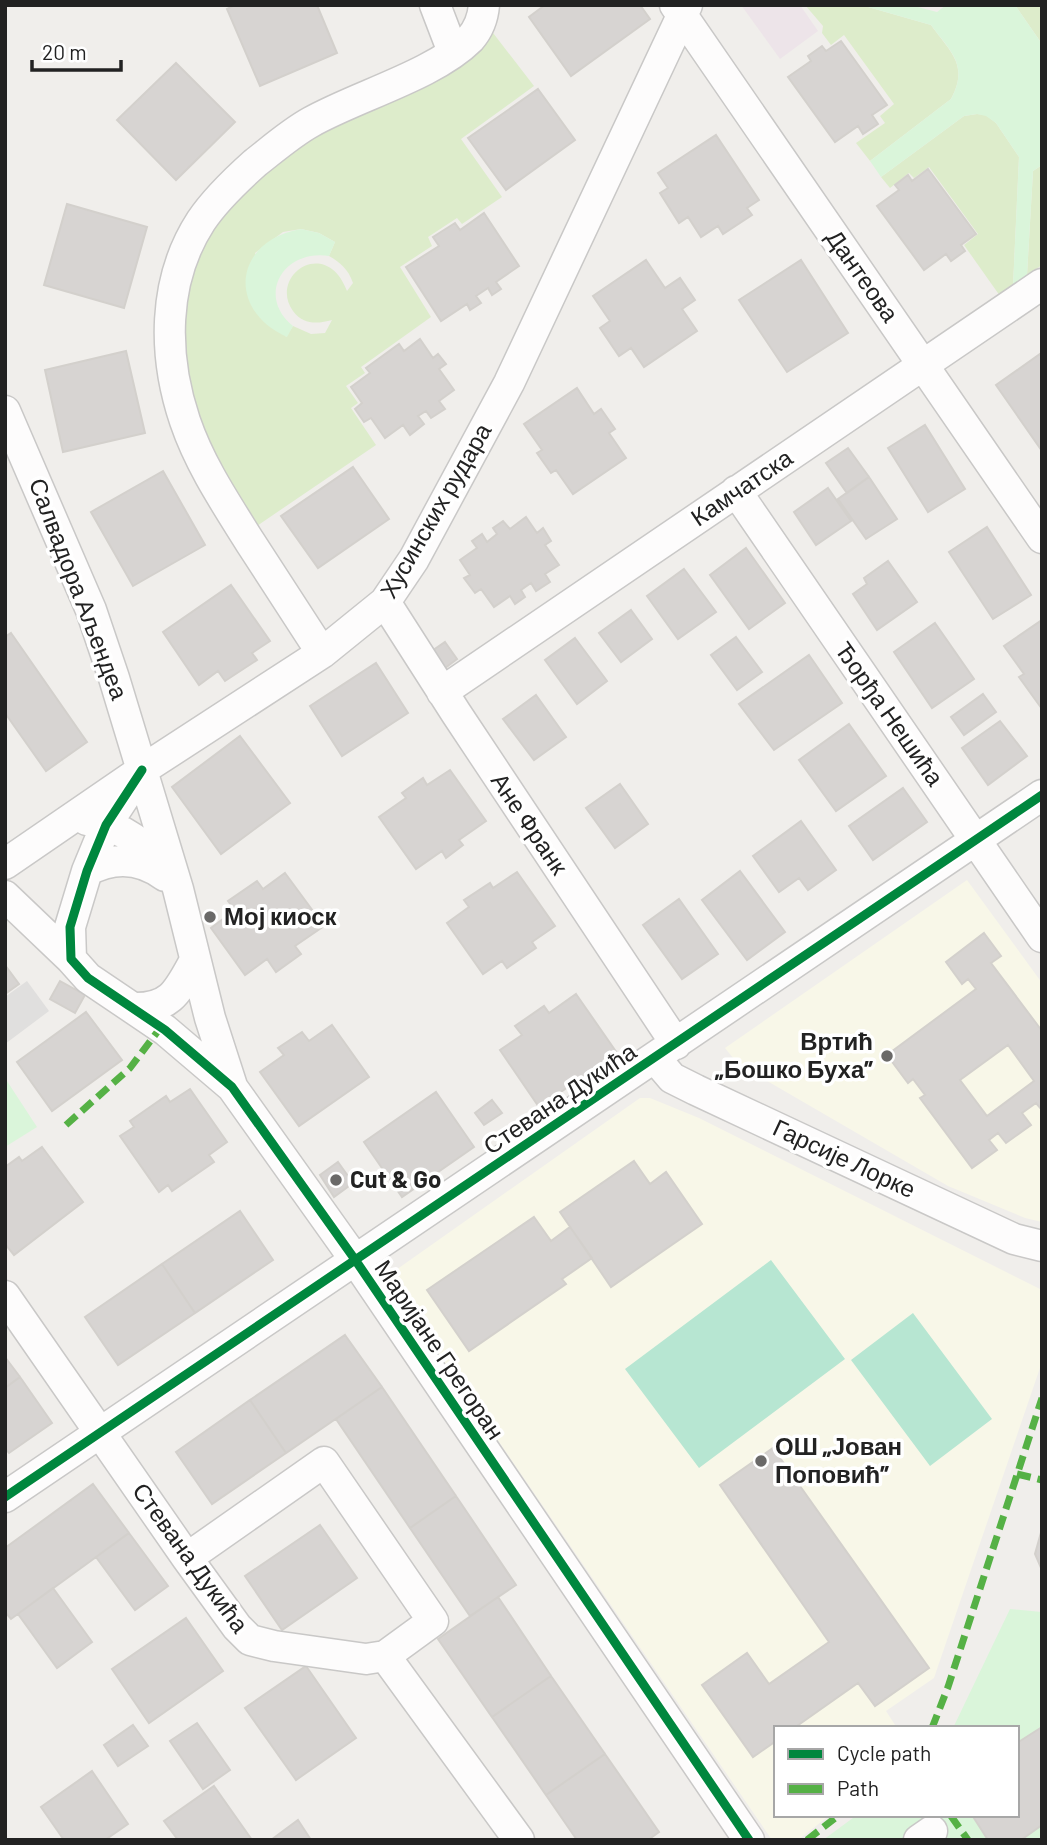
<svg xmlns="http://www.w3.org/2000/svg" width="1047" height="1845" font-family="Barlow,sans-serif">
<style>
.industrial{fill:#ede4e9}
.education{fill:#f8f7e8}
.grass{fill:#ddeccb;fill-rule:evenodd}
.park{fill:#daf5da}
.pitch{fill:#b7e6d2}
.parking{fill:#e0dfde}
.building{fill:#d7d4d2;stroke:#d3d0cc;stroke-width:2;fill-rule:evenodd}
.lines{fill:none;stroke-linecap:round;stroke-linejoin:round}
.minor-casing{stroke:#c9c8c7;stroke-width:33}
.minor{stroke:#fdfcfc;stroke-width:30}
.quiet{stroke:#55b145;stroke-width:7;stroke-dasharray:14 7;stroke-linecap:butt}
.cycleway-casing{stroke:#fff;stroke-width:13}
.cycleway{stroke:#00873e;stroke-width:9}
.poi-dot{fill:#6a6968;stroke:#fff;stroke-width:2.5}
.labels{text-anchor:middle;stroke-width:7;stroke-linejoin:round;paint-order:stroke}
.street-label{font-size:24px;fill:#222;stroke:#fff}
.poi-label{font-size:24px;font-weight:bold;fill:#222;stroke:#fff;text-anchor:start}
</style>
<rect width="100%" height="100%" fill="#f0eeeb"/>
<path class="industrial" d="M 741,5 L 800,5 L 818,31 L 780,59 Z"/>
<path class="education" d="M 967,880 L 1042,983 L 1042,1222 L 1025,1218 L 948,1186 L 738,1064 L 725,1048 Z
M 640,1098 L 650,1098 L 699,1118 L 1042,1290 L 1042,1362 L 934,1678 L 886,1711 L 897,1728 L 776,1728 L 776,1815 L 830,1815 L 798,1840 L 772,1840 L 386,1277 Z"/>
<path class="grass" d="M 805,5 L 861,5 L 931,25 C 951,53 969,65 951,99 L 870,161 L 856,143 L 885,123 L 880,116 L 894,104 L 844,35 L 831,45 L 822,33 L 823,26 Z
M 1015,5 L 1040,5 L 1042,7 L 1042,44 Z
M 490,29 L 534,86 L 461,139 L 502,197 L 462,224 L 457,218 L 428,237 L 432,246 L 400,267 L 431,317 L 361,367 L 365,373 L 346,386 L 358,403 L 351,408 L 376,445 L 245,534 L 209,477 L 171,307 L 241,176 ZM 301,229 L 319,233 L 335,242 L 329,256 C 341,263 348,269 353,283 L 347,291 C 326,235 268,276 293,311 C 303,325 318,324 332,320 L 325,333 L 311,334 L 293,326 L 286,337 L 255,253 L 283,232 Z
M 977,114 L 986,115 L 996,123 L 1019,157 L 1013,286 L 1000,296 L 964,245 L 978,234 L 929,167 L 914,178 L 909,173 L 890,188 L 881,177 L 964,116 Z
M 1042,165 L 1042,265 L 1027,275 L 1033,171 Z"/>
<path class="park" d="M 861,5 L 910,5 L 937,12 L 946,5 L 1015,5 L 1042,44 L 1042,165 L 1033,171 L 1027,275 L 1013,286 L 1019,157 L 996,123 L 986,116 L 977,114 L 964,116 L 881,177 L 870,161 L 951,99 C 969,65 951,52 931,25 Z
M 301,229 L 319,233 L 335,242 L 329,256 C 283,249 256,296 293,326 L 287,337 C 225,309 235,240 301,229 Z
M 5,1078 L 37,1127 L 5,1147 Z
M 1010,1609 L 1042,1612 L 1042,1840 L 823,1840 L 857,1815 L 1017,1815 L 1017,1728 L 953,1728 Z"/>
<path class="pitch" d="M 771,1260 L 845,1359 L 699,1468 L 625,1369 Z
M 913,1313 L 992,1419 L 930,1466 L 851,1360 Z"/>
<path class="parking" d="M 27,981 L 49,1011 L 5,1044 L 5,997 Z"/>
<path class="building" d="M 235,5 L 317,5 L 337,53 L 260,86 L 227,9 Z
M 545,5 L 640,5 L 650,19 L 571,76 L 529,17 Z
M 841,41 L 887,105 L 872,115 L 878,124 L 863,134 L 858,126 L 835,142 L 788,77 L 811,61 L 808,56 L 822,46 L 826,51 Z
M 176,63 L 235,122 L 176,180 L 117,120 Z
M 538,89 L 575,140 L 506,190 L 468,138 Z
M 716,135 L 759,200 L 747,208 L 752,215 L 723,234 L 718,226 L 701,237 L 688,217 L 679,223 L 660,193 L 668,188 L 658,173 Z
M 928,169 L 976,234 L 961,245 L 965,251 L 951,261 L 946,254 L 924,270 L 877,206 L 899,190 L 895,185 L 908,175 L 912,181 Z
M 67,204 L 147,227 L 124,308 L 44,285 Z
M 484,213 L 519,266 L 496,282 L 501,289 L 492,295 L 488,288 L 476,296 L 481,303 L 470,310 L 467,304 L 441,321 L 406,267 L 439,246 L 433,237 L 455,223 L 460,230 Z
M 646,260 L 665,288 L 680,278 L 695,300 L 682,309 L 697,331 L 644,367 L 631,348 L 619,356 L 600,328 L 610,321 L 593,296 Z
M 801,260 L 848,333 L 787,372 L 739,300 Z
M 420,339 L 433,358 L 438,354 L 446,364 L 439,369 L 454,390 L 439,401 L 445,409 L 431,418 L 426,411 L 418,416 L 424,424 L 410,435 L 403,425 L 385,438 L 371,418 L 364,422 L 355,409 L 362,403 L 351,387 L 370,373 L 366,368 L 399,344 L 404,351 Z
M 126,351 L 145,433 L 63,452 L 45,370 Z
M 1040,354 L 1042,357 L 1042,451 L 996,385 Z
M 577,388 L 594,414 L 601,409 L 615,429 L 609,433 L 626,458 L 573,494 L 556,470 L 551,473 L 537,453 L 542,450 L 524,424 Z
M 925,425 L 965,489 L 928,512 L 888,448 Z
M 848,448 L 869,477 L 847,493 L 826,463 Z
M 353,467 L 389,519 L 318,568 L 281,516 Z
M 163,471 L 205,545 L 133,586 L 91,512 Z
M 869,477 L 897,519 L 866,539 L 838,499 Z
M 828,488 L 851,521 L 816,545 L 794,512 Z
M 526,517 L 537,533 L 543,528 L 551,541 L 545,545 L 559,565 L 545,574 L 550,582 L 536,591 L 531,583 L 521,590 L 525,597 L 515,604 L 510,596 L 494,607 L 481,589 L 475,593 L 464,578 L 470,575 L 460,560 L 477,548 L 472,541 L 482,534 L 487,542 L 497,534 L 493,528 L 503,521 L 510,529 Z
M 987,527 L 1031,595 L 993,619 L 949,552 Z
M 746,548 L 785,603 L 749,629 L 710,575 Z
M 888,561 L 917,602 L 877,630 L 853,594 L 867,584 L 864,578 Z
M 684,569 L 716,612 L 678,639 L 647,596 Z
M 231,585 L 270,641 L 252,653 L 257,660 L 225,681 L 218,671 L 199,685 L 163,632 Z
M 631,610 L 652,639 L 621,662 L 599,633 Z
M 1042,620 L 1042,709 L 1019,677 L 1024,674 L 1004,646 Z
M 935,623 L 974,679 L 932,708 L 894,652 Z
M 11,633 L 87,742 L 46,771 L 5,713 L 5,637 Z
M 736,637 L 762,672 L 737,690 L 711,655 Z
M 575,638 L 607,681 L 577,704 L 545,660 Z
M 445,642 L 457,659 L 445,668 L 432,651 Z
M 809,655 L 842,703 L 774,750 L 739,704 Z
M 376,663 L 408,713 L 342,756 L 310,706 Z
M 983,694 L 996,712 L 964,735 L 951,717 Z
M 536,695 L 566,737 L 534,760 L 503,719 Z
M 1000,721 L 1027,756 L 988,785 L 962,748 Z
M 849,724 L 886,776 L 836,811 L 799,760 Z
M 240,736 L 290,803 L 221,854 L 172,787 Z
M 450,770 L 486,821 L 459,840 L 463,845 L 446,858 L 442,851 L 416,869 L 379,817 L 406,798 L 402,793 L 423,778 L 427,785 Z
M 620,784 L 648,824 L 615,848 L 586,808 Z
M 903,788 L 927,822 L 873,860 L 849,826 Z
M 801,821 L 836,870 L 808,890 L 799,878 L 779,892 L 753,856 Z
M 740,871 L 785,932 L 747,960 L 702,900 Z
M 517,872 L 555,926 L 532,942 L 536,948 L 507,968 L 502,961 L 483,974 L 447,923 L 469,907 L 464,900 L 490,883 L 493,888 Z
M 285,873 L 324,926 L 295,946 L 301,954 L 276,972 L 267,959 L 245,975 L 211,928 L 235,910 L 228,901 L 257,881 L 263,889 Z
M 679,899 L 718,954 L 682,979 L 643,925 Z
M 984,933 L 1001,956 L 991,963 L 1042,1031 L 1042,1110 L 1036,1103 L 1022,1113 L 1031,1125 L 1006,1143 L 998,1133 L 989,1140 L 997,1150 L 972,1168 L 920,1098 L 925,1095 L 913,1079 L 908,1083 L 887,1055 L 976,989 L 968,979 L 962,984 L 946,962 ZM 1008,1045 L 1034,1081 L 987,1116 L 960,1080 Z
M 5,965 L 19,984 L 5,994 Z
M 60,981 L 85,995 L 75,1013 L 50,999 Z
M 576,994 L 617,1053 L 539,1107 L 500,1050 L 522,1035 L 515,1026 L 544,1006 L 549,1013 Z
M 86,1012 L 122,1060 L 52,1111 L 17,1062 Z
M 332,1025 L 369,1077 L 299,1126 L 260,1072 L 284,1055 L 278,1048 L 302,1032 L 309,1041 Z
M 190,1089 L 227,1142 L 209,1155 L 214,1162 L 172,1191 L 168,1185 L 159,1192 L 120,1136 L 134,1127 L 130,1121 L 166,1096 L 170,1102 Z
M 436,1092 L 474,1147 L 402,1197 L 364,1142 Z
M 492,1100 L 502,1113 L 484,1125 L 475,1113 Z
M 42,1147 L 83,1202 L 14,1255 L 5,1244 L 5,1167 L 19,1157 L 22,1161 Z
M 634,1161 L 650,1184 L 666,1172 L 702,1224 L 611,1287 L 560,1212 Z
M 338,1162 L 353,1183 L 334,1197 L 320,1175 Z
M 240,1211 L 273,1260 L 195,1313 L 162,1264 Z
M 534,1217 L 551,1241 L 570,1227 L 592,1258 L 562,1279 L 566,1284 L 469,1351 L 427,1290 Z
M 162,1264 L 195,1313 L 118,1365 L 85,1317 Z
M 345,1335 L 382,1387 L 286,1453 L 250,1400 Z
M 5,1357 L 20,1377 L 5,1388 Z
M 20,1377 L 52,1423 L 9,1453 L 5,1448 L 5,1388 Z
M 382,1387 L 456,1496 L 410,1528 L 336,1419 Z
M 250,1400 L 286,1453 L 212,1504 L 176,1452 Z
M 773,1448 L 929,1668 L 875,1706 L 858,1683 L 794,1728 L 776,1728 L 776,1741 L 753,1757 L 702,1685 L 747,1653 L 769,1684 L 829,1642 L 720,1485 Z
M 93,1484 L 129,1533 L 11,1619 L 5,1612 L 5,1548 Z
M 456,1496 L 516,1585 L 470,1616 L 410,1528 Z
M 320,1525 L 357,1578 L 282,1630 L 245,1576 Z
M 1042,1529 L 1042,1570 L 1035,1554 Z
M 129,1533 L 168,1586 L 135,1610 L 96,1557 Z
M 53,1588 L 92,1642 L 57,1668 L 18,1614 Z
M 498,1597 L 551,1676 L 492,1717 L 438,1639 Z
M 186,1618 L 223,1671 L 149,1723 L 112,1669 Z
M 306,1666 L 356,1738 L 296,1780 L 245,1708 Z
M 551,1676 L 605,1754 L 546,1795 L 492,1717 Z
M 197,1723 L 230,1770 L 203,1789 L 170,1741 Z
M 133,1725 L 148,1746 L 118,1766 L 104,1745 Z
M 1042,1727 L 1042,1825 L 1021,1840 L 988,1840 L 972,1815 L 1017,1815 L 1017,1743 Z
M 605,1754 L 659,1832 L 648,1840 L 577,1840 L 546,1795 Z
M 92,1771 L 128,1824 L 105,1840 L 64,1840 L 41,1807 Z
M 214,1786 L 252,1840 L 178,1840 L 164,1821 Z
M 298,1820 L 311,1840 L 271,1840 Z"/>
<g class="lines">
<g class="minor-casing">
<path id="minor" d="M 435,5 L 453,52
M 675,5 L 1042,538
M 5,411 L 91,610 L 114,678 L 178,889 L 210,1018 L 232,1086
M 736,491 L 1042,937
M 385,602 L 456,713 L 676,1044
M 322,653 C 298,616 274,579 250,542 C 225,502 200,465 185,421 C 163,356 162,281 201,221 C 215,200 236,180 255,163 C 273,149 291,133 311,122 C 357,96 434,75 470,39 C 478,30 483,17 484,5
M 442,692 L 1042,284
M 142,770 L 106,825 L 87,871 L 70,927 L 71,959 L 88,978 L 165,1030 L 232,1087 L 356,1261 L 749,1840
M 87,820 C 123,827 147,844 168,874
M 5,864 L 142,770 L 322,653 L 385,602 L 414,559 L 509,383 L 687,5
M 87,871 C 114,856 141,858 165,876
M 5,896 L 71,959
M 133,1008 C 171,1009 178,991 195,960
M 655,1058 L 672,1078 L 696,1090 L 1014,1239 L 1042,1246
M 5,1296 L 187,1558 L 237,1627 L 250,1640 L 274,1646 L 366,1659 L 385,1656 L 433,1621 L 324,1462 L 187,1558
M 5,1497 L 1042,795
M 385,1656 L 519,1840
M 919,1840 L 932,1831"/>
</g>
<use href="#minor" class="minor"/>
<path class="quiet" d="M 66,1125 L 130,1068 L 161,1027
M 1017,1474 L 1042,1480
M 932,1728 L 948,1687 L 1042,1398
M 951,1816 L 968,1840
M 807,1840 L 839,1815"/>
<g class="cycleway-casing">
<path id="cycleway" d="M 142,770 L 106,825 L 87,871 L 70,927 L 71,959 L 88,978 L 165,1030 L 232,1087 L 356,1261 L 749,1840
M 5,1497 L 1042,795"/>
</g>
<use href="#cycleway" class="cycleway"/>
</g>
<g class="poi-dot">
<circle cx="210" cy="917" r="7"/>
<circle cx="887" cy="1056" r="7"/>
<circle cx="336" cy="1180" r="7"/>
<circle cx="761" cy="1461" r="7"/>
</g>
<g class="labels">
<g class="street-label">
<text transform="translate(862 276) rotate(55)" y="8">Дантеова</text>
<text transform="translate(742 488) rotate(-34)" y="8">Камчатска</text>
<text transform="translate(436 511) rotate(-60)" y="8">Хусинских рудара</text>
<text transform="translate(78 589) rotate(69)" y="8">Салвадора Аљендеа</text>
<text transform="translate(889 714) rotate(55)" y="8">Ђорђа Нешића</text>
<text transform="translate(529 824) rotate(56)" y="8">Ане Франк</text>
<text transform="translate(560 1099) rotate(-34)" y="8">Стевана Дукића</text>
<text transform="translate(844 1159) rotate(25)" y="8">Гарсије Лорке</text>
<text transform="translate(439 1350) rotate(56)" y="8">Маријане Грегоран</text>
<text transform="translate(190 1558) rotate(54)" y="8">Стевана Дукића</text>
</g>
<g class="poi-label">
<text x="224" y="925">Мој киоск</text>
<text x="873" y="1050" text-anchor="end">Вртић<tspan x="873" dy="28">„Бошко Буха”</tspan></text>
<text x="350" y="1188">Cut &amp; Go</text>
<text x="775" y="1455">ОШ „Јован<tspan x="775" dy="28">Поповић”</tspan></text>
</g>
</g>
<rect width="1047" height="1845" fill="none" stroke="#222222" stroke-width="14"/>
<rect x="774" y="1726" width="245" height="91" fill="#ffffff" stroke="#a7a7a7" stroke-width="2"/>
<rect x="788" y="1749" width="35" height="10" fill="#00873e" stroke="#a7a7a7" stroke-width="2"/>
<text x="837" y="1761" font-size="21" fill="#222222">Cycle path</text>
<rect x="788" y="1784" width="35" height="10" fill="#55b145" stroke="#a7a7a7" stroke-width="2"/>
<text x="837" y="1796" font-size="21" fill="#222222">Path</text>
<path d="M32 60v10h89v-10" fill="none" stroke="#222222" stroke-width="3.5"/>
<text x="42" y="60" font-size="21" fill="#222222" stroke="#ffffff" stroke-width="5" paint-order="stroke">20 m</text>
</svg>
